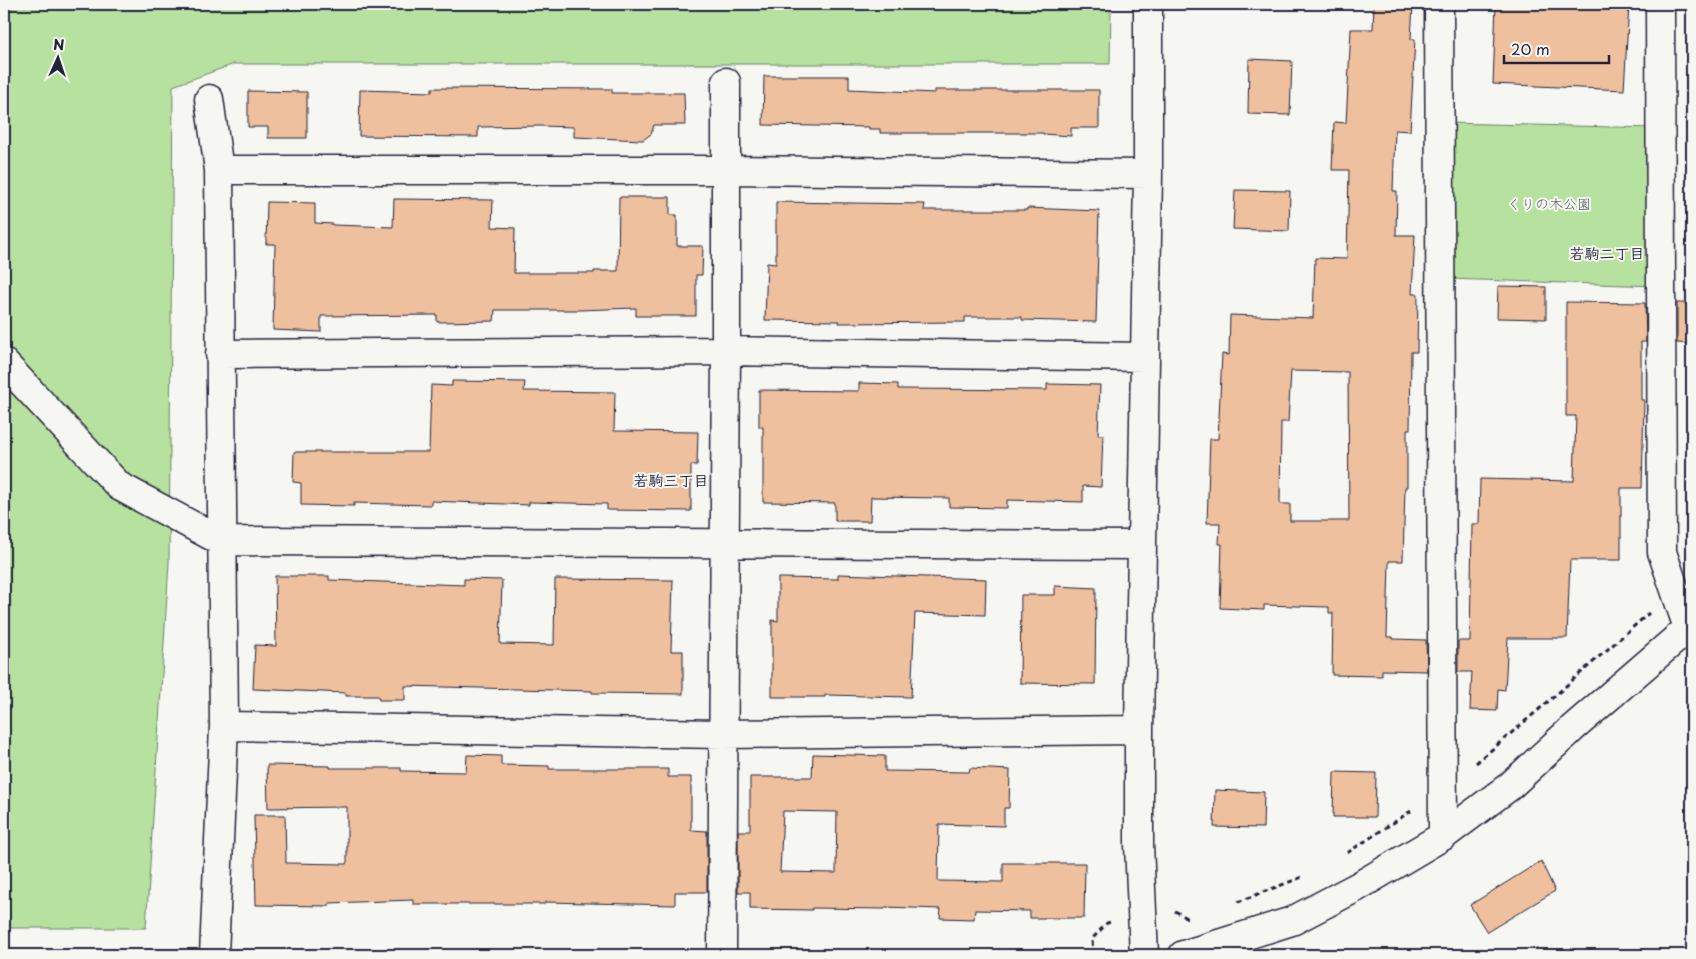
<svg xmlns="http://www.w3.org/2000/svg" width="1696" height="959" font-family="'Playpen Sans','Klee One',sans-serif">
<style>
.green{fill:#b7e19e;stroke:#6c826c}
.building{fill:#efc09e;stroke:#22223b;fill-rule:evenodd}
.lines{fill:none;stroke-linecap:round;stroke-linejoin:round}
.minor-casing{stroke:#22223b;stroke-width:31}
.path{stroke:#22223b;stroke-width:3;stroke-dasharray:5 4;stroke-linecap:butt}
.minor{stroke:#f6f6f2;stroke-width:28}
.labels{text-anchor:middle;stroke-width:4;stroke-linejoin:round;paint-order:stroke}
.park-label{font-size:14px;fill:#4f5b59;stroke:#f6f6f2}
.neighbourhood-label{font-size:15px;font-weight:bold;fill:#22223b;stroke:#f6f6f2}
</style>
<rect width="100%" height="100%" fill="#f6f6f2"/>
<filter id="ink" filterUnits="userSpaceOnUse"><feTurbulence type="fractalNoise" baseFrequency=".02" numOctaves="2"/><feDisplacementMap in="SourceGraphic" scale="10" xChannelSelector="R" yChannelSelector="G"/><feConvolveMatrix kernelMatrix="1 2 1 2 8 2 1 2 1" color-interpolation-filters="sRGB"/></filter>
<g filter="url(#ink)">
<path class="green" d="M 4,4 L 1111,4 L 1110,64 L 234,64 L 173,86 L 169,563 L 146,928 L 4,928 Z
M 1446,123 L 1656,128 L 1656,286 L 1448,279 Z"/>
<path class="building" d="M 1374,4 L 1413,4 L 1411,39 L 1415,39 L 1410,131 L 1395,130 L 1393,191 L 1397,191 L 1396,235 L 1415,235 L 1412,294 L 1418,294 L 1417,352 L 1411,352 L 1410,429 L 1407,429 L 1407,487 L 1405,487 L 1403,561 L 1389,561 L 1387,637 L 1393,637 L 1393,639 L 1426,640 L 1427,671 L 1382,670 L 1382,676 L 1332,675 L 1333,613 L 1329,613 L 1329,607 L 1264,605 L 1264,610 L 1220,608 L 1222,544 L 1219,544 L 1220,523 L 1207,523 L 1210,439 L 1218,439 L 1222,354 L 1229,355 L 1230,315 L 1313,318 L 1315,258 L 1347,259 L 1349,170 L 1332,170 L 1334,122 L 1346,123 L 1351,29 L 1373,29 ZM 1291,371 L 1348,372 L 1349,521 L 1290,521 L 1290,504 L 1280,504 L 1281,422 L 1288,422 Z
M 1496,4 L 1629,4 L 1624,90 L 1493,84 Z
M 1249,59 L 1292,61 L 1290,115 L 1248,114 Z
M 764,76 L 849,76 L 849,89 L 935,93 L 935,90 L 1099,90 L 1099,128 L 1071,128 L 1071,136 L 1043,134 L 1043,133 L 880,133 L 880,129 L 869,129 L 869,127 L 763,125 Z
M 432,88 L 612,89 L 612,93 L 684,93 L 685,125 L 654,125 L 651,134 L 643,140 L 574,137 L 574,127 L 540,126 L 478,127 L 478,137 L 359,136 L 360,90 L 432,92 Z
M 248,91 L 307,92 L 307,138 L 268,138 L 268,127 L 248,127 Z
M 1235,190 L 1290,191 L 1289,231 L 1233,229 Z
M 619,197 L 670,197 L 670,215 L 677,215 L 677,246 L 703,246 L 702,275 L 696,275 L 696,316 L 636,316 L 636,308 L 579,310 L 495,310 L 494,321 L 437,322 L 437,315 L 321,316 L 321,332 L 273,330 L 275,244 L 266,244 L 267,202 L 315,203 L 315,223 L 333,224 L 333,225 L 393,227 L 394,199 L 493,200 L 492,227 L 515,228 L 514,273 L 594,273 L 594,271 L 618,271 Z
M 776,202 L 925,204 L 924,210 L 1027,210 L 1027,208 L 1099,211 L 1096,322 L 1022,320 L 1022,317 L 965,317 L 965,322 L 839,323 L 839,321 L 765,320 L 767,263 L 776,264 Z
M 1498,286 L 1546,287 L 1546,319 L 1497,318 Z
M 1566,302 L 1645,303 L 1646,342 L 1641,342 L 1641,400 L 1644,400 L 1642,488 L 1621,488 L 1621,560 L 1570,560 L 1567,638 L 1508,638 L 1505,690 L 1498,689 L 1497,711 L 1470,710 L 1472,672 L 1458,672 L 1458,641 L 1470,641 L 1472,524 L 1479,524 L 1480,479 L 1574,481 L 1576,416 L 1566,416 Z
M 1677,303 L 1692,303 L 1692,344 L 1677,343 Z
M 452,381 L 525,382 L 524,391 L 615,392 L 614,431 L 698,432 L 697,465 L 691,465 L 691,511 L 607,510 L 607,504 L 529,502 L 529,505 L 431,501 L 431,505 L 354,503 L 354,506 L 301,505 L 301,483 L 293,482 L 294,452 L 429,452 L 431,385 L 452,386 Z
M 859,383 L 898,384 L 898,389 L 1047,390 L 1047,384 L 1100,385 L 1098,435 L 1103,435 L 1101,487 L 1083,486 L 1083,502 L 1007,500 L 1007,508 L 949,507 L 949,498 L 871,497 L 870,521 L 835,521 L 835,503 L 763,502 L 763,427 L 759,427 L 759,390 L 859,391 Z
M 838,574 L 986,579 L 985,615 L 915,613 L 911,697 L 825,695 L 825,697 L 772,697 L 772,620 L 778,621 L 778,578 L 838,579 Z
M 275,576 L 329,576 L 329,580 L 464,585 L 464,579 L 502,580 L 500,644 L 554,645 L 555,579 L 673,580 L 671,651 L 683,651 L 683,694 L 592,693 L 592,691 L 405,686 L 405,700 L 379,700 L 378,696 L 346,696 L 346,693 L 253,689 L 255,645 L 276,646 Z
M 1055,586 L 1096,588 L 1095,684 L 1020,683 L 1021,595 L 1055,595 Z
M 813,754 L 885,756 L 885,771 L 969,772 L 970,768 L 1010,770 L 1009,808 L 1004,808 L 1004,826 L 939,824 L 938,881 L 1003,882 L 1003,863 L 1085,863 L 1084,918 L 1030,918 L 1030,911 L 975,910 L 974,919 L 940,918 L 941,909 L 885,907 L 885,909 L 812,908 L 812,910 L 750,909 L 750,892 L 738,892 L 738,831 L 750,831 L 750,777 L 812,777 ZM 783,811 L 837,812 L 836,873 L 780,872 Z
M 467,755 L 501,756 L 501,765 L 549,766 L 549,769 L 668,769 L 668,777 L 691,777 L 691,830 L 707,831 L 707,892 L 675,892 L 675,905 L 545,902 L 545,904 L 413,904 L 413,900 L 329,903 L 329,906 L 256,905 L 254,815 L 285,815 L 286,863 L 346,864 L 347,862 L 347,807 L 268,808 L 267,765 L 330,766 L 330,768 L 401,768 L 401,771 L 466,772 Z
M 1334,772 L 1376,773 L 1375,817 L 1333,817 Z
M 1215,790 L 1264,792 L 1263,828 L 1214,827 Z
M 1541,861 L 1555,891 L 1487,932 L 1470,905 Z"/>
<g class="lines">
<g class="minor-casing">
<path id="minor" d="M 1439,4 L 1443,836
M 1660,4 L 1662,552 L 1688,628
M 209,99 L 219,170
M 220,354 L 726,351 L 1144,357
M 4,363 L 119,486 L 221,541 L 1141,545
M 224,726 L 723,734 L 1139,730
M 214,955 L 224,726 L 219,170 L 727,170 L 1148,174
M 722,955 L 726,351 L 726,82
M 1144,955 L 1139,845 L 1139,730 L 1148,174 L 1148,4
M 1183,955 L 1292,921 L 1357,887 L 1443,836 L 1510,786 L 1574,727 L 1692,625"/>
</g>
<path class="path" d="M 1476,763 L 1550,700 L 1649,613
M 1347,853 L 1411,811
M 1238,902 L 1302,877
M 1175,911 L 1189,919
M 1093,955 L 1092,939 L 1107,923 L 1111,922"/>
<use href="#minor" class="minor"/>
</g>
</g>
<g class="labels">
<g class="park-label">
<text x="1549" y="209">くりの木公園</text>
</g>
<g class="neighbourhood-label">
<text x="1607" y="259">若駒二丁目</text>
<text x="671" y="486">若駒三丁目</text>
</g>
</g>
<rect width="1696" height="959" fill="none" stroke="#f6f6f2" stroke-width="20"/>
<rect x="10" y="10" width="1676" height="939" fill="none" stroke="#22223b" stroke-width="2" filter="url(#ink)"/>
<g transform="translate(58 58) rotate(3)" stroke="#f6f6f2" stroke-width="4" paint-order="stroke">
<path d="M0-4L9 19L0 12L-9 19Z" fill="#22223b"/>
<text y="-8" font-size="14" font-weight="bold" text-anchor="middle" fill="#22223b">N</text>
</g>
<path d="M1504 55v8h105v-8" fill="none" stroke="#22223b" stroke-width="2.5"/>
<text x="1511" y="55" font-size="15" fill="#22223b" stroke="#f6f6f2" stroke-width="4" paint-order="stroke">20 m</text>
</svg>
